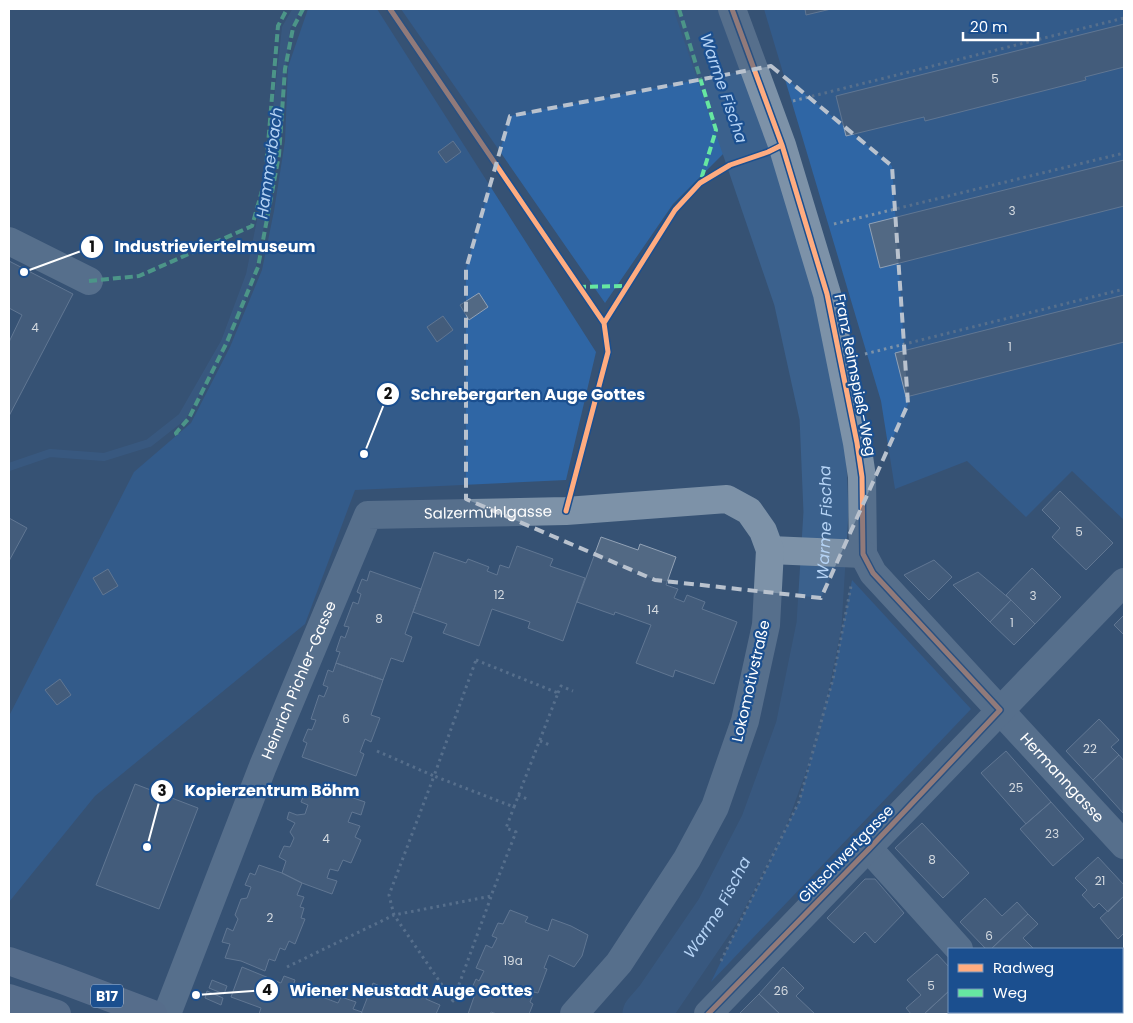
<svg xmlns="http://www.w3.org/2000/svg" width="1133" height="1023" font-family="Poppins,sans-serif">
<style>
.green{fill:#2f66a5}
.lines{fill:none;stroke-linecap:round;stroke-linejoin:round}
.stream{stroke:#3b618d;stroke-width:8}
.river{stroke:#3b618d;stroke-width:45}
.building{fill:#526984;stroke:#92a2b6}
.path{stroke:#7d92a8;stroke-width:3;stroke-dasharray:2.5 4;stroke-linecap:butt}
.minor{stroke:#7d92a8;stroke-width:28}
.major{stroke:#7d8ea7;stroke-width:28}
.quiet{stroke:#66e7a1;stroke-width:4;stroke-dasharray:8 4;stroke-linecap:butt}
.cycleway-casing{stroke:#1b4f8f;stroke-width:8}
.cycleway{stroke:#ffac80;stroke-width:5}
.marked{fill:none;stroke:#b9c2ce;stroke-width:4;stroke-dasharray:10 6;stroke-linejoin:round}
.labels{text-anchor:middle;stroke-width:4.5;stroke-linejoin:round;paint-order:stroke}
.number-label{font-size:12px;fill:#d4dae0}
.shield{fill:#1b4f8f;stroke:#bbcadd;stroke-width:1}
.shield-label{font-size:14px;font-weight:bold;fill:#fff}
.street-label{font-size:15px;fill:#fff;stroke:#1b4f8f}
.water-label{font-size:16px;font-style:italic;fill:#b5d3f5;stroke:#1b4f8f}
.leader{fill:none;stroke:#fff;stroke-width:2}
.callout-dot{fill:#fff;stroke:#1b4f8f;stroke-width:2}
.mark-label{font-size:15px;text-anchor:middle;font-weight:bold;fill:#111}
.callout-label{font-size:16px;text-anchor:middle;font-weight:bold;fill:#fff;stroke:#1b4f8f;stroke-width:4.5;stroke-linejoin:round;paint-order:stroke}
</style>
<rect width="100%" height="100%" fill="#365274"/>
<path class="green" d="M 308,9 L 377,9 L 596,352 L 566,480 L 355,490 L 305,624 L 95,796 L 9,902 L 9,716 L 134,472 L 191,423 L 230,347 L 262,270 L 274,211 L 285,141 L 288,67 Z
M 401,9 L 675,9 L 725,152 L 673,204 L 605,303 Z
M 764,9 L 1124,9 L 1124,520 L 1072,471 L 1026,517 L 967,461 L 895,489 L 881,401 Z
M 852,580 L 971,709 L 711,982 L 799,802 L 833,679 Z"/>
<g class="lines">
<path class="stream" d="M 9,467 L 50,453 L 104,457 L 149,443 L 182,417 L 225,342 L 250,275 L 269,181 L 286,28 L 297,9"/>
<path class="river" id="s1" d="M 645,1014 L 658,999 L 718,911 L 763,824 L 798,728 L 819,625 L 826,512 L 822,417 L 796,299 L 697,9"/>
</g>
<path class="building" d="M 805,9 L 831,9 L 806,15 Z
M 1124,24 L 1124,67 L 1085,77 L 1086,80 L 925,121 L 924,117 L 846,136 L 836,96 Z
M 453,141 L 461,152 L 446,163 L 438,152 Z
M 1124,160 L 1124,206 L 880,268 L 869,224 Z
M 9,261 L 73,294 L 9,416 L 9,342 L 22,315 L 9,308 Z
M 479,293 L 488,307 L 469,320 L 460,305 Z
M 1124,295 L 1124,342 L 906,397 L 895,353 Z
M 443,316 L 453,330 L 437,342 L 427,327 Z
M 1060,491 L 1113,543 L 1086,570 L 1052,537 L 1060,528 L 1042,510 Z
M 9,518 L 27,528 L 9,561 Z
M 601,537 L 638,550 L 640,544 L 676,557 L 666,585 L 678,589 L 674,598 L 684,602 L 687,595 L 705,602 L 702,609 L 737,622 L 714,684 L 675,670 L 673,677 L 636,663 L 651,625 L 615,612 L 614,615 L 577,602 Z
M 517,546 L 553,559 L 550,566 L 585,578 L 563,641 L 528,628 L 530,622 L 492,609 L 479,646 L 443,633 L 447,624 L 413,612 L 434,552 L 466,563 L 468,559 L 489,567 L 487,571 L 497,575 L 500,565 L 509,568 Z
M 934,560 L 952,577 L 929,600 L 904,575 Z
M 1032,568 L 1061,597 L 1035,624 L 1006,595 Z
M 108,569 L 118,586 L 103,595 L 93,578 Z
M 370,571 L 421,589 L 405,634 L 412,637 L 403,662 L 391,658 L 383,680 L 336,663 L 340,652 L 336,651 L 341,636 L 345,638 L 349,627 L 344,626 L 353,602 L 358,604 L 361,594 L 357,592 L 362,579 L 367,581 Z
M 978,572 L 1011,600 L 990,622 L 953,585 Z
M 1011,600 L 1035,624 L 1014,645 L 990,622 Z
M 1124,615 L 1124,635 L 1114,625 Z
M 336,663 L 383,680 L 371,715 L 380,718 L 371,742 L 365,739 L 360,752 L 364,754 L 356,776 L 302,757 L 307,743 L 303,741 L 308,729 L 312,730 L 316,720 L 311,719 L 319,695 L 324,697 L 328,687 L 323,685 L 328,670 L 333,672 Z
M 60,679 L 71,695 L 57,705 L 45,690 Z
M 1099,719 L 1119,740 L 1111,747 L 1119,755 L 1093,780 L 1066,751 Z
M 1006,751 L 1051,802 L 1026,824 L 981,773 Z
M 1119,755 L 1124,761 L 1123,813 L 1093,780 Z
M 135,784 L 198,808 L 159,909 L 96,885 Z
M 316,785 L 365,802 L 361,815 L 352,812 L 348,822 L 360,826 L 355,837 L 361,840 L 351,863 L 343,860 L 338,871 L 330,869 L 327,878 L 337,881 L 332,894 L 302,883 L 282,873 L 286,861 L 279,857 L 284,846 L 290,847 L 294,838 L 290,832 L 295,823 L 287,819 L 289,812 L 297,815 L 305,814 L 308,805 L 301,802 L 306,790 L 313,793 Z
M 1051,802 L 1084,839 L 1053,866 L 1020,829 Z
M 922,823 L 969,873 L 943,898 L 895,848 Z
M 1098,857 L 1124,885 L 1124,896 L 1108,912 L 1099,903 L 1094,908 L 1082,895 L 1087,890 L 1075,878 Z
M 259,865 L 282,873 L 302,883 L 297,895 L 304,897 L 300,907 L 304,908 L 301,918 L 305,919 L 295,944 L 289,941 L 285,950 L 280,948 L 275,961 L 269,959 L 265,971 L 241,961 L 225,958 L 230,944 L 222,942 L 227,928 L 233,931 L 238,919 L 235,915 L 241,899 L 247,898 L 251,887 L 245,885 L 250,873 L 255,875 Z
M 865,879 L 875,879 L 904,913 L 875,943 L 865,932 L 854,943 L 827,918 Z
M 1124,896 L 1124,933 L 1118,939 L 1100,918 Z
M 985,898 L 1002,916 L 1017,902 L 1028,914 L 991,949 L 986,949 L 960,922 Z
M 510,910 L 528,917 L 525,922 L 548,931 L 552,919 L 571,926 L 588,935 L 582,956 L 574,967 L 549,955 L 544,968 L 547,969 L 538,993 L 534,992 L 530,1002 L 533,1004 L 529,1014 L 497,1014 L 491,1012 L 490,1014 L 468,1014 L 475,994 L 470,992 L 476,979 L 479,981 L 484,971 L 476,968 L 486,945 L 492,948 L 497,938 L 492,936 L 498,923 L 503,924 Z
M 1028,914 L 1038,924 L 1023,938 L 1034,949 L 991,949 Z
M 937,954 L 949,967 L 949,991 L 924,1014 L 911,1014 L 906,1008 L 921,995 L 907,980 Z
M 1122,964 L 1124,967 L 1124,992 L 1122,995 Z
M 242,967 L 281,983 L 284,976 L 295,980 L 293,986 L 338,1003 L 341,997 L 356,1002 L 353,1009 L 362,1012 L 361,1014 L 259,1014 L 261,1008 L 231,997 Z
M 783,967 L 804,988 L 796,996 L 815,1014 L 780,1014 L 759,994 Z
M 212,980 L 227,986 L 224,994 L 209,988 Z
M 373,983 L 382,987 L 380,993 L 385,995 L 389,985 L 400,989 L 401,986 L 427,996 L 426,999 L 440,1005 L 436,1014 L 361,1014 Z
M 207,991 L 223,998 L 221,1005 L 205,998 Z
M 949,991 L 949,1012 L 986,1012 L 984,1014 L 924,1014 Z
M 759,994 L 780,1014 L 739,1014 Z
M 1057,1012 L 1106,1012 L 1104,1014 L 1059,1014 Z"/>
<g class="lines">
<path class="path" d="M 793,101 L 1124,18
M 834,224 L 1124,153
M 865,354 L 1124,289
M 476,660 L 558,693 L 514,807 L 434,776 Z
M 558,693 L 561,686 L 573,691
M 540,741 L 552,746
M 377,751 L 434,776 L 389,895 L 394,915 L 491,896 L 516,832 L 506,828 L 514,807
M 518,795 L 529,800
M 721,961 L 799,802 L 833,679 L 851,586
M 287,967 L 394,915 L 453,1001 L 491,897"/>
<g class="minor">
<path id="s2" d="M 732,9 L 782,145 L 827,294 L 857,443 L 862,477 L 863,554 L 873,573 L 1124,845"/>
<path d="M 9,241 L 89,281"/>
<path d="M 770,550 L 863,554"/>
<path d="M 869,849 L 959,949"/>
<path d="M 1015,1012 L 1017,1014"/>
<path id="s3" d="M 167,1014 L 263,766 L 368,515 L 566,511 L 727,499 L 749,511 L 763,531 L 770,550 L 766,625 L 745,721 L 715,807 L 687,859 L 619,963 L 574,1014"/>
<path d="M 708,1014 L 1124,582"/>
</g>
<path class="major" d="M 9,961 L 60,979 L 153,1014
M 9,998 L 57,1014"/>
<path class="quiet" d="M 679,9 L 716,130 L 700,183
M 89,281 L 139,276 L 252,226 L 265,180 L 278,26 L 287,9
M 578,287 L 628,286
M 177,435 L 176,433 L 189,418 L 227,342 L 258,267 L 279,155 L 285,69 L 293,28 L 303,9"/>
<g class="cycleway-casing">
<path id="cycleway" d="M 390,9 L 604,323
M 566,511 L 608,352 L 604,323 L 675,210 L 700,183 L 730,165 L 768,152 L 782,145
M 708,1014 L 869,849 L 1000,710 L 873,573 L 863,554 L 862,477 L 857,443 L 827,294 L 782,145 L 732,9"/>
</g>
<use href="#cycleway" class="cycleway"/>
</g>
<path d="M0 0H1133V1023H0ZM 771,66 L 892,166 L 908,404 L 821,598 L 655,580 L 466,499 L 466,269 L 510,116 Z" fill="#365274" fill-opacity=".55" fill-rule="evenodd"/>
<path class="marked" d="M 771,66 L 892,166 L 908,404 L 821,598 L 655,580 L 466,499 L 466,269 L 510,116 Z"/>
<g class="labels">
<g class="number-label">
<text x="995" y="83">5</text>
<text x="1012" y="215">3</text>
<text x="35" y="332">4</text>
<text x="1010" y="351">1</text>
<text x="1079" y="536">5</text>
<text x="499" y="599">12</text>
<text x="1033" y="600">3</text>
<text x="653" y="614">14</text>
<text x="379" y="623">8</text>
<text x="1012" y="627">1</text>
<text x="346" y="723">6</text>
<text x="1090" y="753">22</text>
<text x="1016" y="792">25</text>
<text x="1052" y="838">23</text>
<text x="326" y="843">4</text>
<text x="932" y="864">8</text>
<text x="1100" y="885">21</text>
<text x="270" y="922">2</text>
<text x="989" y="940">6</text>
<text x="513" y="965">19a</text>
<text x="931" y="990">5</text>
<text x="781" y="995">26</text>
</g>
<rect class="shield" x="91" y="984.5" width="32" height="23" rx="4"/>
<g class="shield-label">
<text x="107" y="1001">B17</text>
</g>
<g class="street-label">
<text transform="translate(855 375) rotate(79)" y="5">Franz Reimspieß-Weg</text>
<text dy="5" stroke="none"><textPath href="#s3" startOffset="658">Salzermühlgasse</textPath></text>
<text dy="5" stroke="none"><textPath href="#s3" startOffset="359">Heinrich Pichler-Gasse</textPath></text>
<text transform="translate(751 681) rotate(-77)" y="5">Lokomotivstraße</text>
<text dy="5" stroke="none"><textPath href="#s2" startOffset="864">Hermanngasse</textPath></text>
<text transform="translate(846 854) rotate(-46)" y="5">Giltschwertgasse</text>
</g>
<g class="water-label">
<text transform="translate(724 88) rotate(71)" y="6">Warme Fischa</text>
<text transform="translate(269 163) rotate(-82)" y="6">Hammerbach</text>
<text dy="6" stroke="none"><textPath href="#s1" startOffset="534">Warme Fischa</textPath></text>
<text dy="6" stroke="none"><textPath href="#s1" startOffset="129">Warme Fischa</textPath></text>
</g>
</g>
<path class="leader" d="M24 272L92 247M364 454L388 394M147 847L162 791M196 995L267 990"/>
<g class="callout-dot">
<circle cx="24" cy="272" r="5"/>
<circle cx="364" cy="454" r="5"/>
<circle cx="147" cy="847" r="5"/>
<circle cx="196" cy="995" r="5"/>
<circle cx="92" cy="247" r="12"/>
<circle cx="388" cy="394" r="12"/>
<circle cx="162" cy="791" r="12"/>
<circle cx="267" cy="990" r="12"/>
</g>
<g class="mark-label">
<text x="92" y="252">1</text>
<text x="388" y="399">2</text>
<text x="162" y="796">3</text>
<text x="267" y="995">4</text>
</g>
<g class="callout-label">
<text x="215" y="252">Industrieviertelmuseum</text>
<text x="528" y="400">Schrebergarten Auge Gottes</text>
<text x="272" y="796">Kopierzentrum Böhm</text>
<text x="411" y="996">Wiener Neustadt Auge Gottes</text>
</g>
<rect width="1133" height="1023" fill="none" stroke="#ffffff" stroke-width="20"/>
<rect x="948" y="948" width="175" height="65" fill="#1b4f8f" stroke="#7695bc"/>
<rect x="958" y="964" width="25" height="8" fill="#ffac80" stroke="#7695bc"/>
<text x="993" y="973" font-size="15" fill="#ffffff">Radweg</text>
<rect x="958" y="989" width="25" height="8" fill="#66e7a1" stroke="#7695bc"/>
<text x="993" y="998" font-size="15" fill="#ffffff">Weg</text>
<path d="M963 32v8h75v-8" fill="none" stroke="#ffffff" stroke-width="2.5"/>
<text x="970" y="32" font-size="15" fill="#ffffff" stroke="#1b4f8f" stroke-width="4" paint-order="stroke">20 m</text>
</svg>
